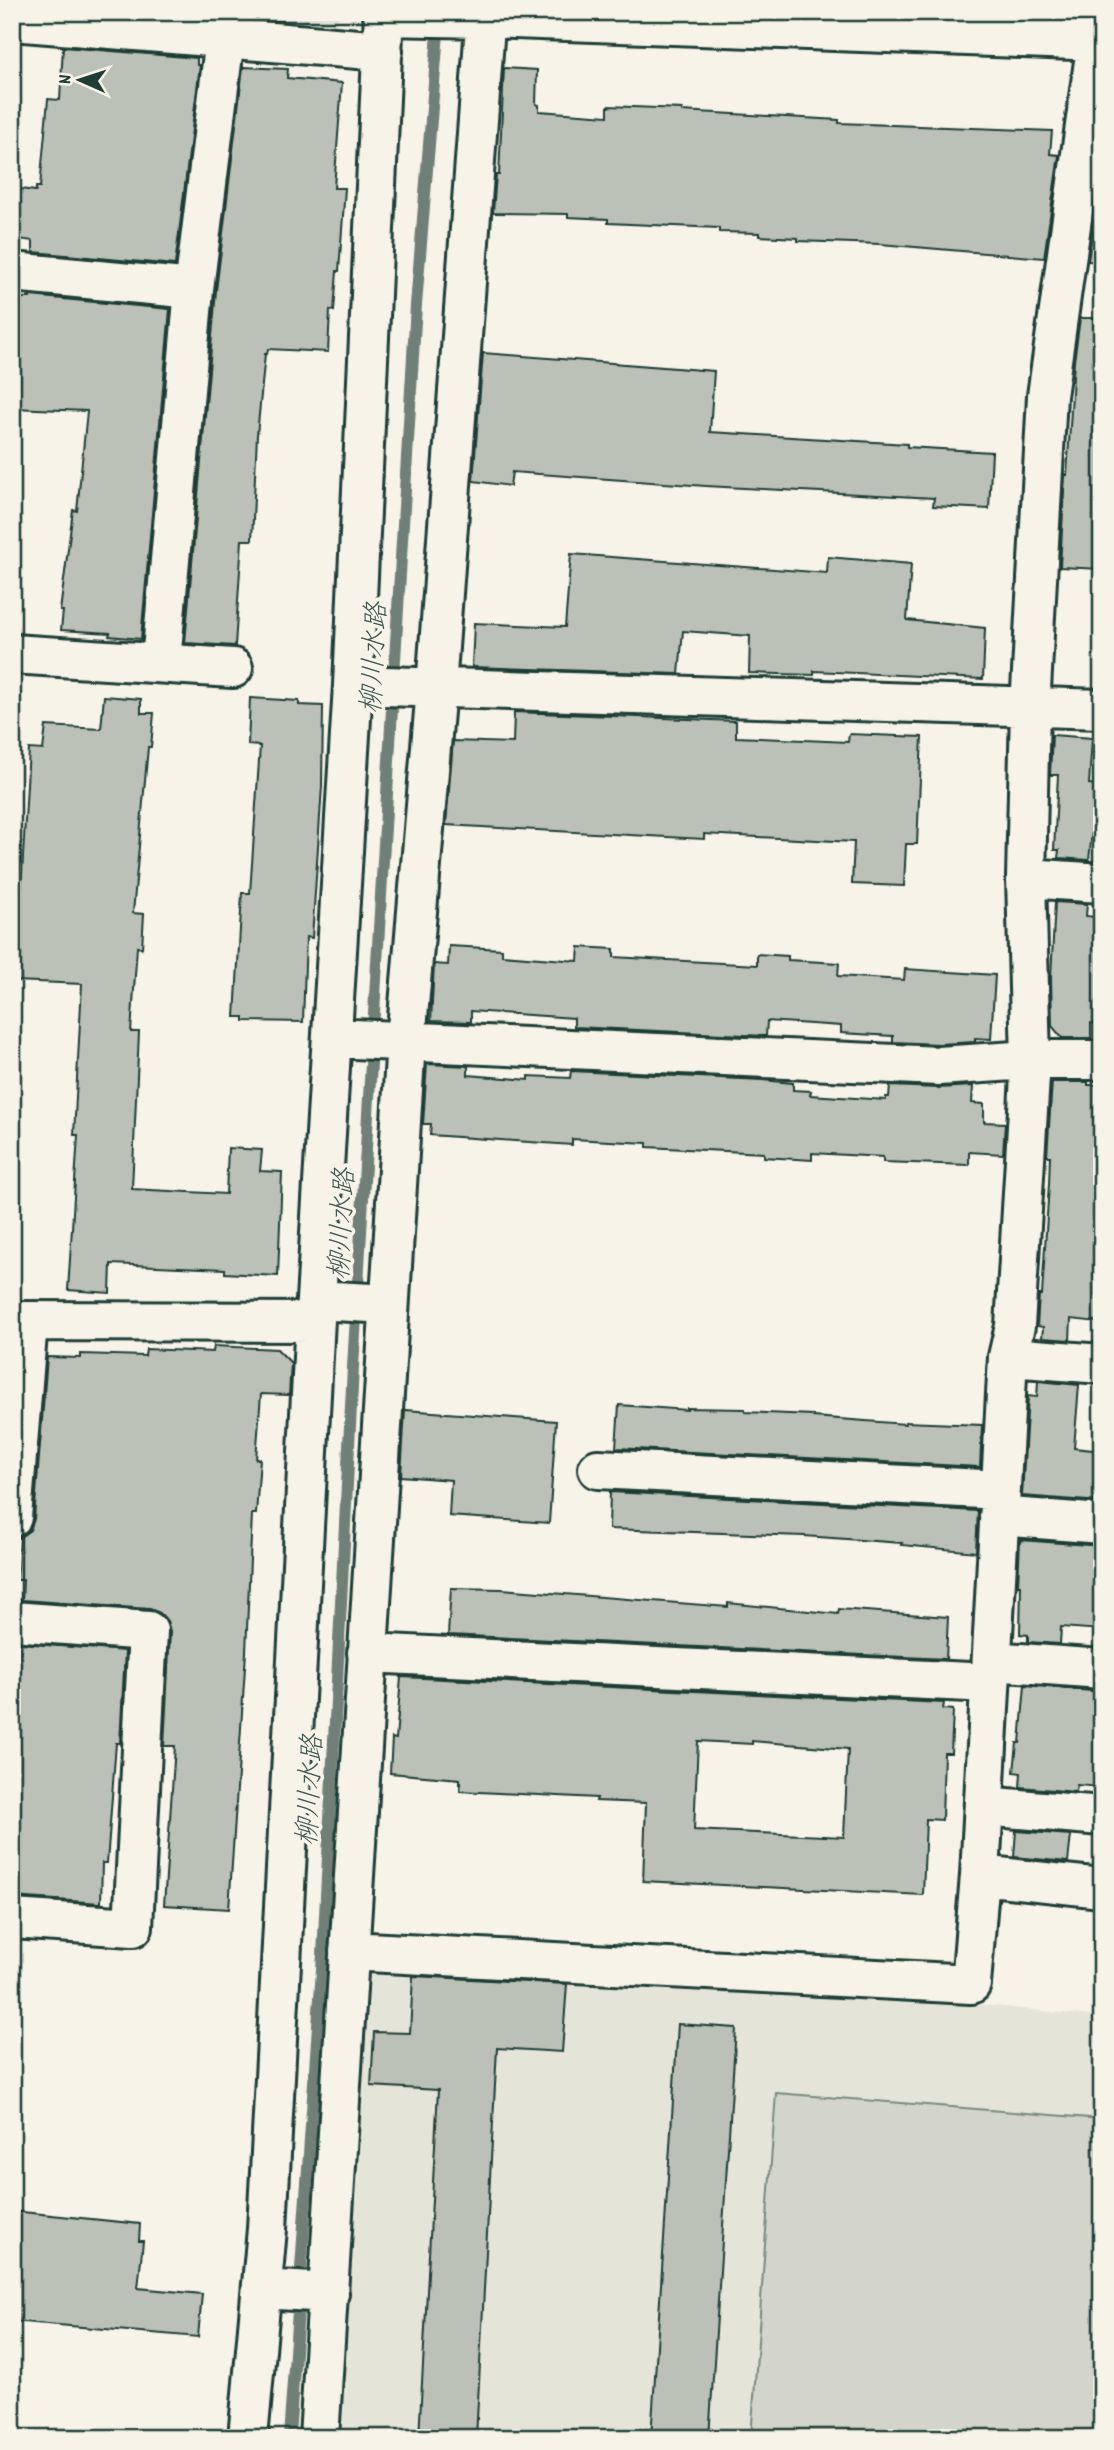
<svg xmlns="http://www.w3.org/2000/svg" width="1114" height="2450" font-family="Dekko,'Klee One',sans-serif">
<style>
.built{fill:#e5e4d9}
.green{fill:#d3d5ca;stroke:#79897f;stroke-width:2}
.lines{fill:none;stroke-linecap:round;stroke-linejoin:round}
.stream{stroke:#6f8077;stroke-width:12}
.building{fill:#bbc1b6;stroke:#1f3d34;stroke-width:2;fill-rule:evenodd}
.minor-casing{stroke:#1f3d34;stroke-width:44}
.minor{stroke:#f7f3e8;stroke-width:38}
.labels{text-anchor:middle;stroke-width:7;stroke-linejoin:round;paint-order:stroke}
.water-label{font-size:28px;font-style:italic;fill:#405950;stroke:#f7f3e8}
</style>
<rect width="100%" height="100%" fill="#f7f3e8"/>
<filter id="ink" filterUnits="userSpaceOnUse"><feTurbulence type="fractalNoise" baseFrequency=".0143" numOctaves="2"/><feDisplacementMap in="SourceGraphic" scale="14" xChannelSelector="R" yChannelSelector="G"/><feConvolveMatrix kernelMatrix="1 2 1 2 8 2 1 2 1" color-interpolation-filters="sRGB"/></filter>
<g filter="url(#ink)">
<path class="built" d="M 117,12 L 342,12 L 332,30 Z
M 382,1962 L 973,2004 L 1102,2017 L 1102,2438 L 336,2438 L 371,1967 Z"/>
<path class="green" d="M 776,2093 L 1102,2119 L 1102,2438 L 751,2438 Z"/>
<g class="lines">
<path class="stream" d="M 289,2438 L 323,1955 L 353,1367 L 416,305 L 439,21"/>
</g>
<path class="building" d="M 63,47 L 197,58 L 197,65 L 200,65 L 175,265 L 33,252 L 33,241 L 12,238 L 12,188 L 36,191 L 36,187 L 40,187 L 48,99 L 60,100 Z
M 243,67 L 288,69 L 287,78 L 342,83 L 334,188 L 345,188 L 339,271 L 337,271 L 334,311 L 330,310 L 328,352 L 268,349 L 267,354 L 265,354 L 257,435 L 252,540 L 242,540 L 235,646 L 185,643 L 216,291 Z
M 504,68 L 537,70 L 536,104 L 539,105 L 539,111 L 608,116 L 608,106 L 682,109 L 682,111 L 839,120 L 839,123 L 1052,131 L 1050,154 L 1059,155 L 1044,258 L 880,244 L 798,241 L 798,238 L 759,236 L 759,233 L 719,232 L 719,228 L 608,223 L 608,219 L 568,217 L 568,214 L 493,213 L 496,175 L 499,175 Z
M 1102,164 L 1102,262 L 1088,261 Z
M 30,296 L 170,309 L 141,639 L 109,636 L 110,633 L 61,630 L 63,611 L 60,611 L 73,510 L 77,511 L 87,411 L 12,408 L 12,297 L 26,298 L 30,298 Z
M 1080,318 L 1102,318 L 1102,569 L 1060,567 L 1065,474 L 1067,475 L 1074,361 Z
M 483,353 L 714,371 L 710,432 L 907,444 L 907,447 L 992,452 L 989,509 L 933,506 L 934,498 L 706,486 L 512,472 L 510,486 L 473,481 Z
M 571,554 L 827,573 L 828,557 L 911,564 L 907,620 L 985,628 L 983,679 L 814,671 L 814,675 L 749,673 L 750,636 L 683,631 L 679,674 L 472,667 L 474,623 L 565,627 Z
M 104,696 L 141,699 L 141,713 L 154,713 L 151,747 L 148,747 L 133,913 L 144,914 L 142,948 L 137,947 L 131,1032 L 139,1032 L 132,1189 L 226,1194 L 228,1148 L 262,1150 L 260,1171 L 282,1172 L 278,1276 L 225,1273 L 225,1269 L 111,1264 L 110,1293 L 68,1290 L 78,1135 L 74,1135 L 82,984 L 16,981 L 29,749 L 43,750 L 46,726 L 101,729 Z
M 250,698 L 299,701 L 299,705 L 323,706 L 322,786 L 312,938 L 306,937 L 303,1022 L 244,1021 L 244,1017 L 235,1017 L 242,893 L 250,893 L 260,746 L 248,745 Z
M 514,712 L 736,721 L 736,737 L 848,742 L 849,734 L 922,737 L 917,844 L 906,844 L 904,886 L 852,884 L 854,842 L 704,834 L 704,839 L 446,825 L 453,741 L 513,743 Z
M 1052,735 L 1092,738 L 1089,784 L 1101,785 L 1097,832 L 1092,832 L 1089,860 L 1058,858 L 1059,850 L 1054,850 L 1058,775 L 1050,775 Z
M 1055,902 L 1087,904 L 1086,916 L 1102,918 L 1100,1024 L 1091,1023 L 1091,1038 L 1062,1038 L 1052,1026 L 1051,977 Z
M 449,946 L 502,949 L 502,955 L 578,961 L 579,947 L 614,949 L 614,957 L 757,965 L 757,954 L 788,956 L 788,960 L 839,963 L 838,976 L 904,980 L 905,969 L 995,975 L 991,1039 L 975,1038 L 975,1042 L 939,1044 L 893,1042 L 893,1036 L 841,1033 L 841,1026 L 767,1021 L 766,1036 L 574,1027 L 574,1018 L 471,1011 L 471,1022 L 431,1021 L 434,964 L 448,965 Z
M 427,1064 L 468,1066 L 468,1075 L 529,1080 L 529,1076 L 570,1078 L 571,1071 L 762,1080 L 793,1083 L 793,1090 L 811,1091 L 810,1095 L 886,1100 L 886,1097 L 889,1097 L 890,1086 L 938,1088 L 973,1086 L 972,1103 L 984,1104 L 984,1122 L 1005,1123 L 1003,1154 L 969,1152 L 969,1165 L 883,1162 L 883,1157 L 812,1153 L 812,1160 L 764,1157 L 764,1153 L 647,1147 L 647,1143 L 572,1139 L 572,1145 L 430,1135 L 431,1124 L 423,1124 Z
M 1052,1082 L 1088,1082 L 1088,1085 L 1102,1085 L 1102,1152 L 1096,1227 L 1102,1227 L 1098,1322 L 1071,1319 L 1070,1340 L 1042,1338 L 1043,1327 L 1037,1326 L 1039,1295 L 1042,1295 L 1049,1184 L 1050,1156 L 1047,1156 Z
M 214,1346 L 277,1349 L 291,1363 L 289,1395 L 261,1394 L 256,1459 L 260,1459 L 256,1514 L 252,1514 L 246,1652 L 229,1909 L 164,1905 L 175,1746 L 164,1746 L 170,1632 L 167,1621 L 160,1613 L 150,1609 L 22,1600 L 23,1580 L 17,1580 L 20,1537 L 30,1530 L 34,1519 L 47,1357 L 81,1358 L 81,1354 L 145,1356 L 146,1349 L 213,1352 Z
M 1038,1381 L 1079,1385 L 1074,1448 L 1102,1451 L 1102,1502 L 1022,1496 L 1028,1396 L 1037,1397 Z
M 619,1405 L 687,1410 L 687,1408 L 745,1409 L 745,1412 L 813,1415 L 813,1417 L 905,1424 L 905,1422 L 982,1425 L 980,1467 L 616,1448 Z
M 405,1410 L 556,1421 L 549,1523 L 449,1516 L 451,1480 L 401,1476 Z
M 610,1492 L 978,1511 L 976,1552 L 901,1545 L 902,1543 L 804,1536 L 609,1529 Z
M 1020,1540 L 1102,1546 L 1102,1630 L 1061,1627 L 1060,1644 L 1028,1642 L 1028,1635 L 1020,1634 L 1021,1585 L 1018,1585 Z
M 451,1588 L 501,1589 L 728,1607 L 728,1603 L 838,1614 L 839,1609 L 948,1617 L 946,1659 L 448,1635 Z
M 20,1643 L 125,1651 L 120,1743 L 116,1743 L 107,1863 L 102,1863 L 101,1903 L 12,1897 L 12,1696 L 16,1697 Z
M 401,1677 L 944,1703 L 943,1709 L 953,1710 L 951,1753 L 944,1753 L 942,1820 L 926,1819 L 923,1895 L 643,1881 L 646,1803 L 596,1801 L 597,1798 L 460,1791 L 460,1779 L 390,1773 L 392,1738 L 396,1739 ZM 698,1741 L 752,1744 L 752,1741 L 848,1749 L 844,1837 L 694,1830 Z
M 1025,1685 L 1102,1692 L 1102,1787 L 1077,1785 L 1076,1792 L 1020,1787 L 1021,1773 L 1014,1772 L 1017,1743 L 1020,1743 Z
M 1016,1831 L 1071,1835 L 1068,1862 L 1014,1857 Z
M 413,1976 L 567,1984 L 562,2052 L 497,2048 L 476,2438 L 419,2438 L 438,2090 L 371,2086 L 374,2032 L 410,2033 Z
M 678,2024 L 736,2028 L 709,2438 L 651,2438 Z
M 12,2211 L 140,2224 L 139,2241 L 143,2241 L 138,2288 L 202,2294 L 198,2337 L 12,2321 Z"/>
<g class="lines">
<g class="minor-casing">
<path id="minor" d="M 1101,12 L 1047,396 L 1030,708 L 1026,878 L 1031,1060 L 1015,1326 L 1008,1357 L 980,1875 L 1102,1888
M 383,16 L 486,18 L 1102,41
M 12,21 L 383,51
M 12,272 L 194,289
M 12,654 L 233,668
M 161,662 L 194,289 L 225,38
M 353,685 L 1102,709
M 1026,878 L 1102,883
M 332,1038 L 939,1066 L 1031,1060 L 1102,1060
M 316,1300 L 389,1304
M 12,1321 L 315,1322
M 1008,1357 L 1102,1364
M 598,1469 L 1001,1490
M 999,1516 L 1102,1524
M 12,1517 L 28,1322
M 12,1621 L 148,1631 L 133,1927 L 12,1919
M 367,1653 L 990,1683
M 992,1661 L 1102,1669
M 984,1806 L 1102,1816
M 349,1951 L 971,1984 L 980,1875
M 262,2289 L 329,2293
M 248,2438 L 267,2229 L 316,1300 L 353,685 L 384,12
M 319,2438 L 406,1041 L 436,688 L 486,12"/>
</g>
<use href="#minor" class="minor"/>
</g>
</g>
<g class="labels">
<g class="water-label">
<text transform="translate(372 658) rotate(-87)" y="10">柳川水路</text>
<text transform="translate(340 1224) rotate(-87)" y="10">柳川水路</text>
<text transform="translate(308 1790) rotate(-87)" y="10">柳川水路</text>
</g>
</g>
<rect width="1114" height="2450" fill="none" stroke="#f7f3e8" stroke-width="42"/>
<rect x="21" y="21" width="1072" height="2408" fill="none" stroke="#1f3d34" stroke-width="2.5" filter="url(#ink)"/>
<g transform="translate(80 80) rotate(273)" stroke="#f7f3e8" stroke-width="5" paint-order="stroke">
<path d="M0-5L12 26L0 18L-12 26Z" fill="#1f3d34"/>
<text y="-10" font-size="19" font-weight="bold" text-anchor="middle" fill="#1f3d34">N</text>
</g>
</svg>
